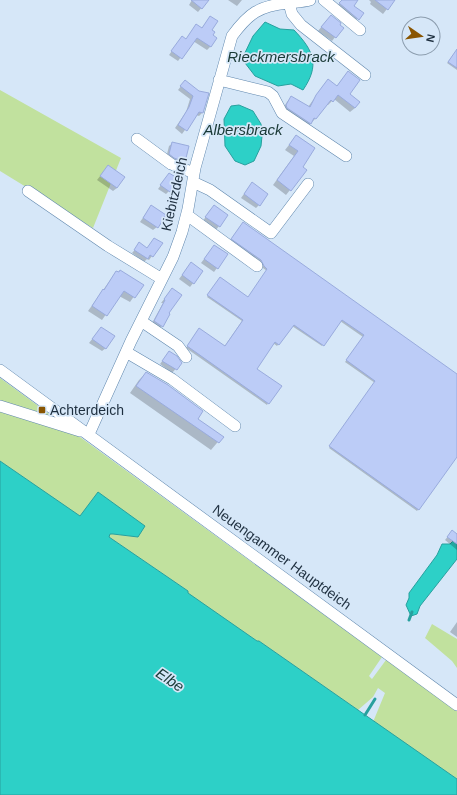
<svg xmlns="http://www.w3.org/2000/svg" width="457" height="795" font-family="Arial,sans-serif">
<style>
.green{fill:#c1e19e}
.water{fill:#2dd0c7;stroke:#28a09e}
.shadow{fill:#0003}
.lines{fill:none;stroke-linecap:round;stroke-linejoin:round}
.stream{stroke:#28a09e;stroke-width:3}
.building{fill:#bcccf7;stroke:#99abdd}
.minor-casing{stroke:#5e86ad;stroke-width:12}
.minor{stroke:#fff;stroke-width:11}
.poi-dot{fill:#895501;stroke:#d6e7f8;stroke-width:1.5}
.labels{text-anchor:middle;stroke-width:3.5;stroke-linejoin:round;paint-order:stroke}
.street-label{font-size:14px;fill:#1e2f3f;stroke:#d6e7f8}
.poi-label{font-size:14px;fill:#1e2f3f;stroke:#d6e7f8;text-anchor:start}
.water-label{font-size:15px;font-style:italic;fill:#193936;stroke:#d6e7f8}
</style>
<rect width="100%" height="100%" fill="#d6e7f8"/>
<path class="green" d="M 0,90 L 121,158 L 93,228 L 0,171 Z
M 0,378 L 63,424 L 0,402 Z
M 0,409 L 80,437 L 382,657 L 369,676 L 372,679 L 386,660 L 457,711 L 457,779 L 373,722 L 385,693 L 378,688 L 373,697 L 358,710 L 259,641 L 257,641 L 187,593 L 188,591 L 109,537 L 110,534 L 113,534 L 138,537 L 98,493 L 80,517 L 0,461 Z
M 432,624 L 457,639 L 457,668 L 452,661 L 425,638 Z"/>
<path class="water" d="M 265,22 L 280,29 L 294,30 C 314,51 320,65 303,90 L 291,84 L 278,86 L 255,76 L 242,59 L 253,36 Z
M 239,105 L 253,111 L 261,124 L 262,136 L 261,146 L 254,161 L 245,165 L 235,161 L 225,146 L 224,119 L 231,106 Z
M 0,461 L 80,516 L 98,492 L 145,526 L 138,537 L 113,534 L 110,534 L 109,537 L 188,591 L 188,593 L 257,641 L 259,641 L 457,779 L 457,795 L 0,795 Z
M 453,541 L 457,544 L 457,559 L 420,606 L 417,614 L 411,616 L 406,605 L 409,598 L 409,593 L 437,555 L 442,544 L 450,544 Z"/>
<path class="shadow" d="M 192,0 L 208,0 L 198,12 L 189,5 Z
M 228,0 L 242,0 L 237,6 Z
M 342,0 L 350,0 L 353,6 L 362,13 L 354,22 L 336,7 Z
M 369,0 L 394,0 L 383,14 L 370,4 L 371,2 Z
M 210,17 L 210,30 L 212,36 L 210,47 L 207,50 L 193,41 L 178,61 L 169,55 L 182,37 L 186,40 L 201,29 Z
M 327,20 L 342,28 L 332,41 L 318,31 Z
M 457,50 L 457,70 L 447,63 Z
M 348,72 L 348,94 L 355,108 L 350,112 L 334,99 L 328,105 L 326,104 L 315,119 L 306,128 L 282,110 L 287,102 L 291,97 L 308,107 L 324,85 L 336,87 Z
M 185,81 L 202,113 L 199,116 L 196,115 L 182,134 L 175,128 L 186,112 L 190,99 L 178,90 Z
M 296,136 L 301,167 L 290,190 L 286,195 L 273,185 L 294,156 L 285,150 Z
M 173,143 L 184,161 L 181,165 L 166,158 L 169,146 Z
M 108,166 L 117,188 L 113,191 L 97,180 Z
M 169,174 L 169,191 L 166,194 L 158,189 Z
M 249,187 L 259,205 L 256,208 L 241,198 Z
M 151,206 L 157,227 L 153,230 L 140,222 Z
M 210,210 L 227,215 L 216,230 L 203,221 Z
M 241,225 L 457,375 L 457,455 L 417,511 L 329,448 L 375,383 L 345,362 L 363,337 L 340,321 L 322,346 L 292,326 L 277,346 L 273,343 L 256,369 L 268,403 L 267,405 L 186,348 L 198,331 L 224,347 L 242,321 L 207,297 L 219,280 L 248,298 L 267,271 L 263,268 L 260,262 L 231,240 Z
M 140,244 L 152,256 L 149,260 L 147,259 L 144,262 L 132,253 Z
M 214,246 L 217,268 L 214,272 L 201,263 Z
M 188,267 L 202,272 L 190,287 L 179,279 Z
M 116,272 L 142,285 L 130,302 L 119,296 L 102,320 L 88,311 Z
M 172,289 L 168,314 L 169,315 L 159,330 L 151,325 L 163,303 L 161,303 Z
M 101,328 L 106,348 L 102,351 L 89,343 Z
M 166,356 L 181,363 L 172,373 L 160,364 Z
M 146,373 L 196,419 L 222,437 L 211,450 L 130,393 L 139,380 Z
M 449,535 L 457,535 L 457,550 L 445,540 Z
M 457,622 L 457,637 L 450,632 Z"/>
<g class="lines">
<path class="stream" d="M 409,620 L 412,612
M 365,715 L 375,699"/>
</g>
<path class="building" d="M 191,0 L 209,0 L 202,9 Z
M 342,0 L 358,0 L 354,6 L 364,13 L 359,20 L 339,3 Z
M 375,0 L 395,0 L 388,10 Z
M 331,15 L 341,23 L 340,25 L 344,28 L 336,38 L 321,27 Z
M 210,16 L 218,21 L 212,30 L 215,32 L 213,35 L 217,38 L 211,47 L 197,38 L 182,59 L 171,51 L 182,36 L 186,39 L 196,24 L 202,28 Z
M 457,49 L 457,68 L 448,62 Z
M 348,71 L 360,80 L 350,94 L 360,102 L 355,108 L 338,95 L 333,102 L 331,100 L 316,119 L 314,118 L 311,124 L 287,108 L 286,105 L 291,96 L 310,107 L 316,95 L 328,79 L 337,86 Z
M 185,80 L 199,91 L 209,93 L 203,113 L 199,112 L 187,131 L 178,125 L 189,107 L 193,96 L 180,86 Z
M 296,135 L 315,148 L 303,167 L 307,170 L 291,191 L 277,180 L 298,151 L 289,145 Z
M 172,142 L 189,146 L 185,162 L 174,158 L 169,154 Z
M 108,165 L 125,177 L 117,188 L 100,176 Z
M 169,173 L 179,179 L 170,192 L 160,185 Z
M 252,182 L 268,194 L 260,206 L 244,194 Z
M 151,205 L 166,215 L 158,228 L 143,218 Z
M 214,205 L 228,215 L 220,227 L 205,217 Z
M 243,222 L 457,374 L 457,457 L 419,510 L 329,446 L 375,381 L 346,360 L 364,335 L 342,320 L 324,346 L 294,325 L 279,345 L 275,342 L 257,369 L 282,386 L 269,404 L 187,346 L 199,328 L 225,346 L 243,320 L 207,295 L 220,277 L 248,297 L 267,269 L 264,266 L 261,260 L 231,239 Z
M 154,238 L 163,243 L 153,257 L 150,255 L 148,259 L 134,250 L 139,242 L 147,248 Z
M 214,245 L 228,254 L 218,269 L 204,259 Z
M 191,262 L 203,271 L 194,284 L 182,275 Z
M 120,270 L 144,285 L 135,298 L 124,291 L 107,316 L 92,306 L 103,289 L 104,290 L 116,271 L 119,272 Z
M 172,288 L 182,295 L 169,313 L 170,314 L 163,327 L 154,321 L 165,300 L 164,299 Z
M 101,327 L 115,336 L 106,349 L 92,339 Z
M 169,351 L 177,356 L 182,363 L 177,370 L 162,361 Z
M 146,372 L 168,385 L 203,411 L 198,419 L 224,437 L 219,443 L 136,386 Z
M 452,530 L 457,534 L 457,544 L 447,537 Z"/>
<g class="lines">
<g class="minor-casing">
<path id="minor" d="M 324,0 L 360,30
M 289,3 L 292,14 L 301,25 L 365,75
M 219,80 L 268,92 L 273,96 L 282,113 L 346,156
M 137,139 L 171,164 L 194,173
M 193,182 L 210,190 L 271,233 L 308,184
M 28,191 L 108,246 L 162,279
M 187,215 L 257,266
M 141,321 L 178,346 L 186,357
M 126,352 L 172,379 L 235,426
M 0,370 L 457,705
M 0,406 L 80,431
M 89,434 L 131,341 L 173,257 L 182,232 L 188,209 L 195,168 L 232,36 C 249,13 259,6 288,3 C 296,2 303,2 310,0"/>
</g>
<use href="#minor" class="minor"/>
</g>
<rect class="poi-dot" x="38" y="406" width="8" height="8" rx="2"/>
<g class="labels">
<g class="street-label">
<text transform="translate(174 194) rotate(-77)" y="5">Kiebitzdeich</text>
<text transform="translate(282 557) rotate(36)" y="5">Neuengammer Hauptdeich</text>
</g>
<g class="poi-label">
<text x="50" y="415">Achterdeich</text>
</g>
<g class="water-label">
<text x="281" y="62">Rieckmersbrack</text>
<text x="243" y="135">Albersbrack</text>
<text transform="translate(170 680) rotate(34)" y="5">Elbe</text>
</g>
</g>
<g transform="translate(421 36) rotate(103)"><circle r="19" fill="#d6e7f8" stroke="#8c9dae"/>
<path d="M0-3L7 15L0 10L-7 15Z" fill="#895501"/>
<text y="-6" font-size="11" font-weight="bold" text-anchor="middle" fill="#1e2f3f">N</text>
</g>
</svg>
